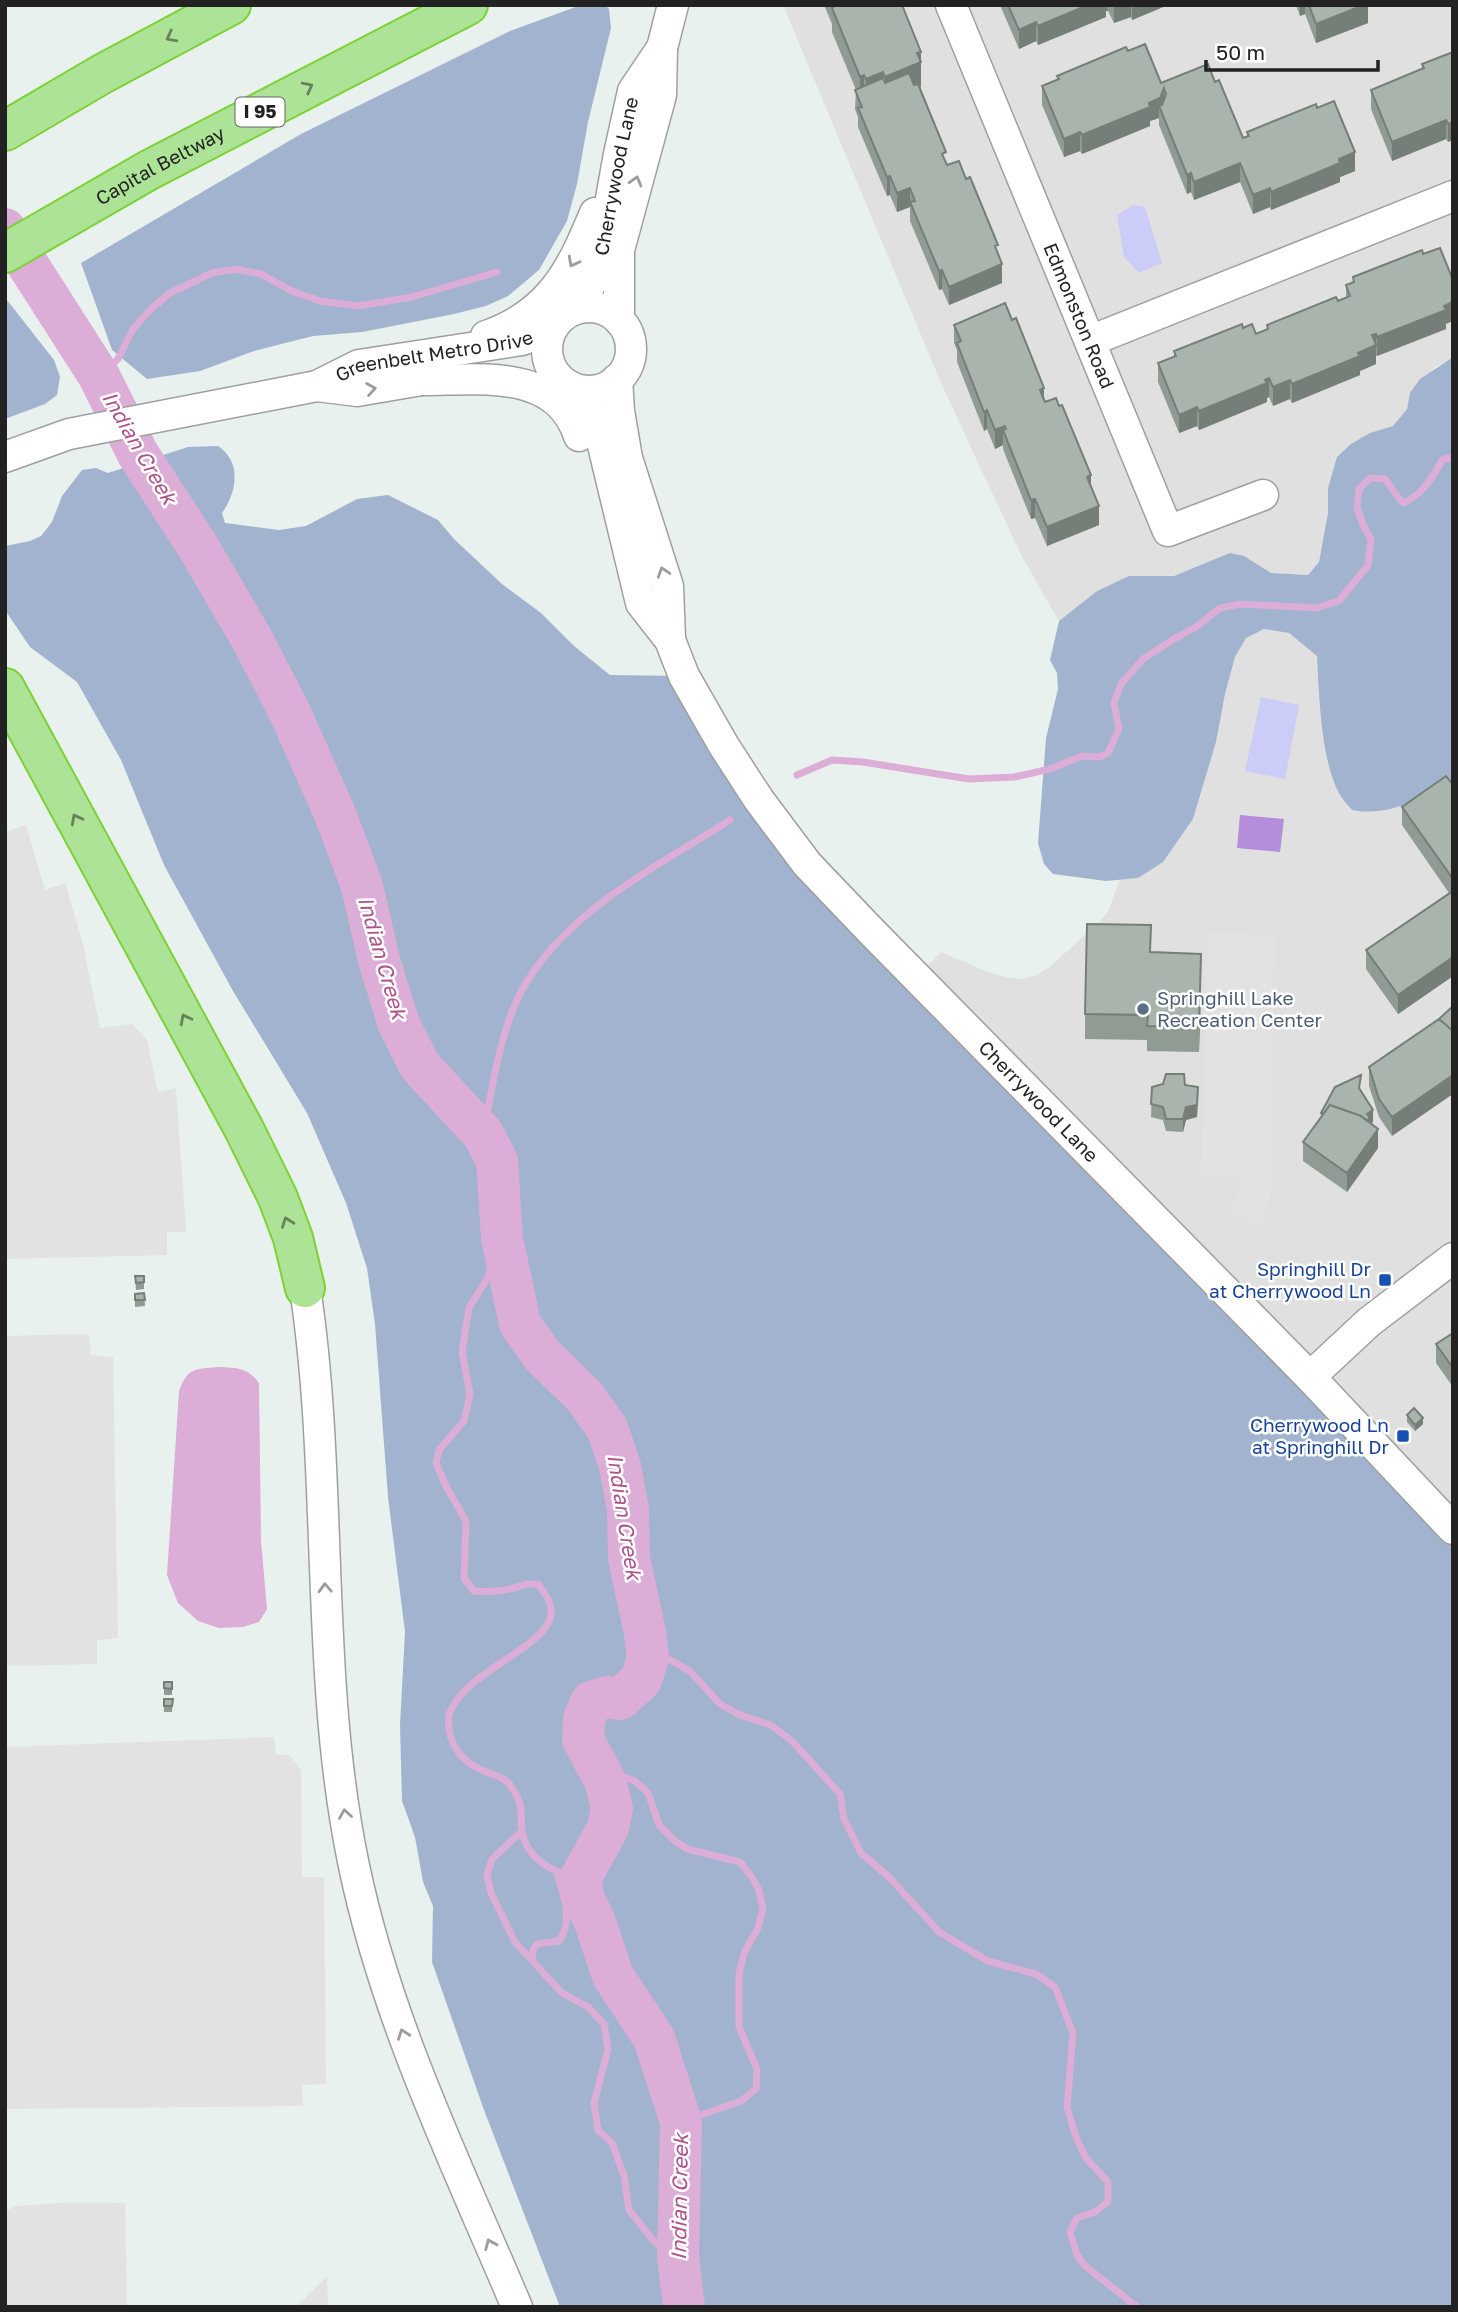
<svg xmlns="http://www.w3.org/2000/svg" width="1458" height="2312" font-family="'Golos Text',sans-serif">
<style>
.residential{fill:#dfe0df}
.forest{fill:#a1b3ce}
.park{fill:#cbccf7}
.pitch{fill:#b48ddb}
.parking{fill:#e2e2e2}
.water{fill:#dcadd6}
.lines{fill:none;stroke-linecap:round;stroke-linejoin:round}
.stream{stroke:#dcadd6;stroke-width:7}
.river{stroke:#dcadd6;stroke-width:42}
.minor-casing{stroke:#9f9f9f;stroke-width:33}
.highway-casing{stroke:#7cd234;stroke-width:42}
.minor{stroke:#fff;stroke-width:30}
.highway{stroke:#ade397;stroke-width:38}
.wall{fill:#909b94}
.shaded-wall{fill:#767e78}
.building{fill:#a8b4ac;stroke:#767e78;stroke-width:2}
.oneway{stroke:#68825c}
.oneway2{stroke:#9c9c9c}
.service-dot{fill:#5c6f8a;stroke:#fff;stroke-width:2.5}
.transit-dot{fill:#1a4fb4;stroke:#fff;stroke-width:2.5}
.labels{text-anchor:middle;stroke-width:5;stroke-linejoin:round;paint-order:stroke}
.shield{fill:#fff;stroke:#646464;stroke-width:2}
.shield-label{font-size:18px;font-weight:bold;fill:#222}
.street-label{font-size:19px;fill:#222;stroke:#fff}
.service-label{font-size:19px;fill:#4e5e75;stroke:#fff;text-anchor:start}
.transit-label{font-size:19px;fill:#164399;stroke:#fff;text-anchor:end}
.water-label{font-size:21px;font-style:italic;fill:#ad538a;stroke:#fff}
</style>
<rect width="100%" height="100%" fill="#e9f1ee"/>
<path class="residential" d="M 783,5 L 1453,5 L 1453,357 L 1435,367 L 1410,393 L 1407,409 L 1393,426 L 1370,433 L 1328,488 L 1328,513 L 1319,562 L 1308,575 L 1271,573 L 1258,566 L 1197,567 L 1174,576 L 1129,576 L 1097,591 L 1059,621 L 1021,555 L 941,383 Z
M 1264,629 L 1289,633 L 1317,655 L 1325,741 L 1405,806 L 1453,781 L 1453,1529 L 917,977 L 941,952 L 988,972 L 1006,977 L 1022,979 L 1035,976 L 1051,966 L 1100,921 L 1108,912 L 1120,879 L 1138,878 L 1180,838 L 1193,819 L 1216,742 L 1225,694 L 1235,657 L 1246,638 Z"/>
<path class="forest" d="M 581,5 L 605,5 L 609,9 L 611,28 L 588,122 L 577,184 L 567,221 L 539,270 L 508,296 L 486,306 L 454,314 L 362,332 L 313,336 L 254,351 L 200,371 L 147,379 L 112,350 L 81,263 L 301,134 L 510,31 Z
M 7,300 L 54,360 L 60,377 L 57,395 L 45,404 L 5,419 Z
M 1453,357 L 1453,781 C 1419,798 1392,817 1352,810 C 1348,805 1342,799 1339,793 C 1321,760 1319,694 1317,656 L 1289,633 L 1264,629 L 1246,638 L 1235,657 L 1225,694 L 1216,742 L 1193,819 L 1163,862 L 1138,878 L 1106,881 L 1053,874 L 1044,864 L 1038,843 L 1046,738 L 1058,689 L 1057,673 L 1050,660 L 1059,621 L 1097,591 L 1129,576 L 1174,576 L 1230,553 L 1244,556 L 1271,573 L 1308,575 L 1319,562 L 1328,513 L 1328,488 L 1337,457 L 1351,444 L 1370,433 L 1393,426 L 1407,409 L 1410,393 L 1420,379 Z
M 218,446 C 242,462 237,492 222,513 L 225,523 L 279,530 L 306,526 L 357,499 L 388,495 L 438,520 L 454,539 L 502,584 L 541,613 L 574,646 L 610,675 L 684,676 L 759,800 L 1453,1529 L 1453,2307 L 560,2307 L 484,2110 L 432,1962 L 433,1906 L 423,1882 L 415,1837 L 402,1801 L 400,1725 L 405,1632 L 388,1497 L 375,1324 L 367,1268 L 346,1203 L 307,1113 L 233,991 L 164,865 L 121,760 L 77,682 L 30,647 L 5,610 L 5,546 L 30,541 L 41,536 L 52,522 L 62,496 L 82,470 L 96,468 L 108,473 L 188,447 Z"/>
<path class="park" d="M 1133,205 L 1145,207 L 1162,263 L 1139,273 L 1124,257 L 1117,215 Z
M 1261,697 L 1299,705 L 1285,779 L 1245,771 Z"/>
<path class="pitch" d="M 1240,815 L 1284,819 L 1280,852 L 1237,848 Z"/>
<path class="parking" d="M 26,825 L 45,890 L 65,883 L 82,940 L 100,1028 L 132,1024 L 147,1040 L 158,1092 L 176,1088 L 186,1232 L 167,1232 L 167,1255 L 5,1259 L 5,832 Z
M 1208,932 L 1275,934 L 1271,1170 L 1269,1203 L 1260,1226 L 1230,1212 L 1238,1191 L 1238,1178 L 1202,1177 Z
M 89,1334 L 91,1355 L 113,1357 L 118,1638 L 97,1640 L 97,1664 L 5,1666 L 5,1336 Z
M 274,1737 L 276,1755 L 289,1755 L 301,1770 L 302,1877 L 324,1877 L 326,2084 L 302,2085 L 303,2106 L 5,2109 L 5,1747 Z
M 76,2202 L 125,2203 L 127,2307 L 5,2307 L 5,2211 L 16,2206 Z
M 327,2276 L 328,2307 L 296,2307 Z"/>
<path class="water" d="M 221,1367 C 238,1368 248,1368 259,1383 L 261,1540 L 267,1609 L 259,1622 L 243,1627 L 219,1628 L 198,1621 L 178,1603 L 167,1575 L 179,1391 C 188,1366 197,1369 221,1367 Z"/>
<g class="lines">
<path class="stream" d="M 99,376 L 118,359 L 133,329 L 151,309 L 170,293 L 212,273 L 236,269 L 261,274 L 292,291 L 320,301 L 358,306 L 412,297 L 497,272
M 797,775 L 832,760 L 863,762 L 969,779 L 1014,777 L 1050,769 L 1082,756 L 1100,757 L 1108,753 L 1119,729 L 1114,703 L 1121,684 L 1143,659 L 1174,639 L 1196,627 L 1220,608 L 1241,604 L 1317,608 L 1339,601 L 1368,565 L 1371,539 L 1363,525 L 1357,507 L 1359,489 L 1370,478 L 1385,479 C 1392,487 1395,496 1404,503 C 1423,493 1432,479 1442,460 L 1453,457
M 483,1134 C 493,1087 499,1033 522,990 C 565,911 657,867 730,820
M 502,1238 L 488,1277 L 469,1308 L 462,1352 L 470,1394 L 464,1421 L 439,1450 L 436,1463 L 446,1486 L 466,1521 L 464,1578 L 474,1591 C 486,1592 498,1592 510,1589 C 522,1586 527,1582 539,1585 C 545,1594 552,1602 551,1614 C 547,1648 467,1670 450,1712 C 447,1722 449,1735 453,1743 C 470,1778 500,1769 511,1786 C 524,1806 520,1809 522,1831 C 527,1861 554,1872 580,1879
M 648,1658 L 670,1660 L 690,1671 L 720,1704 L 740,1715 L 771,1725 L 793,1742 L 840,1794 L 844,1819 L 861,1853 L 890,1878 L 939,1932 L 988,1961 L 1036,1974 L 1055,1987 L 1073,2033 L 1067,2107 L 1076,2137 L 1086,2158 L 1108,2182 L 1108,2202 L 1095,2212 L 1077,2218 L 1070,2232 L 1077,2255 L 1084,2265 L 1137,2307
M 596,1767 L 635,1781 L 648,1793 L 659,1825 L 674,1840 L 687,1849 L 740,1862 L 751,1876 L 759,1890 L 763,1909 L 758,1928 L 744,1953 L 739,1974 L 739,2027 L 757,2069 L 756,2089 L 741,2101 L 681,2122
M 522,1831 L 492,1859 L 487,1875 L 491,1893 L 515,1942 L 562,1993 L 588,2007 L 604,2024 L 608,2049 L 594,2103 L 598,2130 L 612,2143 L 624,2176 L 629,2210 L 653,2240 L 665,2251 L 678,2257
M 532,1960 L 533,1950 L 537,1944 L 559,1941 C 574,1920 563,1895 557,1873"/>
<path class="river" d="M 5,229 L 99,376 L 138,454 L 197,545 L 253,641 L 291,715 L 335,814 L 362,886 L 379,960 L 398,1022 L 420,1066 L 483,1134 L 497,1161 L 502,1238 L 520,1324 L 543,1356 L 584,1396 L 607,1428 L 620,1466 L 628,1510 L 629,1558 L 645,1633 L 648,1658 L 641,1680 L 620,1699 L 607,1697 L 591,1702 L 584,1719 L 583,1739 L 606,1783 L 612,1809 L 608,1828 L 580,1879 L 583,1897 L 595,1922 L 613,1976 L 654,2038 L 681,2122 L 678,2257 L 684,2307"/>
<g class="minor-casing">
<g id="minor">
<path id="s1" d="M 951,5 L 1168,531 L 1263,495"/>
<circle cx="589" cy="349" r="42"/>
<path id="s2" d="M 576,309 L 592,281 L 602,249 L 619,154 L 633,91 L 662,48"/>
<path d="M 619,320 L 619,250 L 661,95 L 662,48 L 673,5"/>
<path d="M 486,336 C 550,314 571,271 595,213"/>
<path d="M 1090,341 L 1453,196"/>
<path d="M 617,379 L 619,411 L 627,458 L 668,586 L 670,640"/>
<path d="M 425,380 C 481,380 557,368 579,436"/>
<path d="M 317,386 L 357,391 L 445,376"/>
<path id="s3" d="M 571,387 L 593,415 L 600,433 L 641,603 L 670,640 L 684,676 L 724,746 L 759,800 L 807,864 L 871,931 L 1310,1377 L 1453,1529"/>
<path id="s4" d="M 5,457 L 69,434 L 317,386 L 359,365 L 522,340 L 553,327"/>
<path d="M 305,1288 C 334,1480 314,1676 354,1866 C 386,2020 456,2163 517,2307"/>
<path d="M 1310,1377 L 1369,1322 L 1453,1258"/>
</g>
</g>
<g class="highway-casing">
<g id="highway">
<path d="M 5,131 L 102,74 L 231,5"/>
<path id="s5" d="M 5,253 L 149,170 L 468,5"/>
<path d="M 5,688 L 244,1129 L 278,1198 L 293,1238 L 305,1288"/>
</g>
</g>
<use href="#minor" class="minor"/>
<use href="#highway" class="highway"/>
</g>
<path class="wall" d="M 824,5 L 902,5 L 921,52 L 921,87 L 919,88 L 946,163 L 998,254 L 1002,283 L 949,305 L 942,289 L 939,290 L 910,221 L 910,207 L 897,212 L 890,195 L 887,196 L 858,127 L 858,117 L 855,109 L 856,90 L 832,32 L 832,24 Z
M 1000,5 L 1168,5 L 1132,20 L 1131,17 L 1114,23 L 1108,11 L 1106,11 L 1106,17 L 1038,45 L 1036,41 L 1019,49 Z
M 1296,5 L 1368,5 L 1368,23 L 1316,43 L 1305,14 L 1300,16 Z
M 1128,51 L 1161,83 L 1215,82 L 1243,138 L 1247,137 L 1247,132 L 1317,108 L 1355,171 L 1340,177 L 1340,182 L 1271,210 L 1270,207 L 1253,214 L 1240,182 L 1194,200 L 1191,192 L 1187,194 L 1159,125 L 1159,118 L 1150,121 L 1150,126 L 1082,154 L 1080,151 L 1064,157 L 1042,105 L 1042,86 L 1057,80 L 1057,76 Z
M 1453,52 L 1448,142 L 1446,139 L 1392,161 L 1371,109 L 1371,90 L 1422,69 L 1422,64 Z
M 1353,277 L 1446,324 L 1446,329 L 1377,356 L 1376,355 L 1376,364 L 1360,371 L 1360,375 L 1292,403 L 1290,399 L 1273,406 L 1269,397 L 1267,398 L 1267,402 L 1199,430 L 1197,426 L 1179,433 L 1158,382 L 1158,363 L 1174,357 L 1174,351 L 1243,328 L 1256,334 L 1267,330 L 1267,325 L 1346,298 L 1346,285 L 1353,282 Z
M 954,325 L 1044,400 L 1091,487 L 1099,525 L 1047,546 L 1035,518 L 1031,519 L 1003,449 L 1003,445 L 995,449 L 987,429 L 984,431 L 957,362 L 957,350 L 954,343 Z
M 1453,785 L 1453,976 L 1398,1014 L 1366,969 L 1366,950 L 1449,893 L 1402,825 L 1402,807 Z
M 1151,952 L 1201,978 L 1199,1052 L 1147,1051 L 1147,1040 L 1085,1039 L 1085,1014 Z
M 1439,1019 L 1392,1136 L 1379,1117 L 1369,1086 L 1369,1067 Z
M 1185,1085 L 1198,1100 L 1197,1117 L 1186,1120 L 1183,1132 L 1166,1131 L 1163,1120 L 1151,1117 L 1152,1087 Z
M 1361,1090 L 1373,1122 L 1371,1124 L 1378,1148 L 1347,1192 L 1303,1161 L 1303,1142 L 1321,1117 L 1321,1113 Z
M 135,1276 L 144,1282 L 144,1289 L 136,1290 Z
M 144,1293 L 145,1306 L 135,1307 L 135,1294 Z
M 1453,1333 L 1453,1387 L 1436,1363 L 1436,1344 Z
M 1407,1415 L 1423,1424 L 1415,1431 L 1407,1422 Z
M 164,1682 L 172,1682 L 172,1695 L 164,1695 Z
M 164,1699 L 173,1699 L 172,1712 L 164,1712 Z"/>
<path class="shaded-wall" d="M 1088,5 L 1108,5 L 1108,11 L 1106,11 L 1106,17 L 1038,45 L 1038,26 Z
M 1114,5 L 1131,5 L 1131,17 L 1114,23 Z
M 1132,5 L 1168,5 L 1132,20 Z
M 1300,5 L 1305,5 L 1305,14 L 1300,16 Z
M 1364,5 L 1368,5 L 1368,23 L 1316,43 L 1316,24 Z
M 1036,22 L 1036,41 L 1019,49 L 1019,30 Z
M 921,52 L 921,87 L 885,102 L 885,77 L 917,53 Z
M 883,72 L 883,97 L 866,104 L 866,79 Z
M 864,75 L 864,100 L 860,102 L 860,77 Z
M 1164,88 L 1164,107 L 1159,106 L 1159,118 L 1150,121 L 1150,126 L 1082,154 L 1082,135 Z
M 1446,120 L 1446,139 L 1392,161 L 1392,142 Z
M 1453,122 L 1453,140 L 1448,142 L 1448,124 Z
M 1080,132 L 1080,151 L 1064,157 L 1064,139 Z
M 1355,152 L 1355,171 L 1340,177 L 1340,182 L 1271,210 L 1271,192 L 1339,159 Z
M 1240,163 L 1240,182 L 1194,200 L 1194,182 Z
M 1191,173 L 1191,192 L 1187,194 L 1187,175 Z
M 890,176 L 890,195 L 887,196 L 887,177 Z
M 910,188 L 910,207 L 897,212 L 897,193 Z
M 1270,188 L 1270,207 L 1253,214 L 1253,195 Z
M 1002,264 L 1002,283 L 949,305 L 949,287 Z
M 942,270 L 942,289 L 939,290 L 939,271 Z
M 1453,302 L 1453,321 L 1446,324 L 1446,329 L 1377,356 L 1377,337 Z
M 1376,334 L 1376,364 L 1360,371 L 1360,375 L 1292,403 L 1292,384 L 1358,353 L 1372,335 Z
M 1269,378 L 1269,397 L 1267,398 L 1267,402 L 1199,430 L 1199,411 Z
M 1290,380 L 1290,399 L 1273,406 L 1273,387 Z
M 1044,388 L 1044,407 L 1040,390 Z
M 1197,407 L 1197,426 L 1179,433 L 1179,415 Z
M 987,410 L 987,429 L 984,431 L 984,412 Z
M 1005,426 L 1005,436 L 1003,430 L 1003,445 L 995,449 L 995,430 Z
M 1091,475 L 1091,494 L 1087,477 Z
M 1035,499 L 1035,518 L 1031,519 L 1031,500 Z
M 1099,506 L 1099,525 L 1047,546 L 1047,527 Z
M 1201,954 L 1201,978 L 1199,1052 L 1199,1027 Z
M 1453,957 L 1453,976 L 1398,1014 L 1398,995 Z
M 1453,1076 L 1453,1094 L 1392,1136 L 1392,1117 Z
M 1198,1087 L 1197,1117 L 1186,1120 L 1183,1132 L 1183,1119 L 1186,1107 Z
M 1373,1110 L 1373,1122 L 1370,1124 L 1364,1137 L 1367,1114 Z
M 1378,1129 L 1378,1148 L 1347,1192 L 1347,1173 Z
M 1423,1418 L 1423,1424 L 1415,1431 L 1415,1425 Z"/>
<path class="building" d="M 835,5 L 902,5 L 921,52 L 917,53 L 921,62 L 885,77 L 883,72 L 866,79 L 864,75 L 860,77 L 832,8 L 835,6 Z
M 1008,5 L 1088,5 L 1038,26 L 1036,22 L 1019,30 Z
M 1309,5 L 1364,5 L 1316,24 Z
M 1145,44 L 1161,83 L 1208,64 L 1215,82 L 1219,80 L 1243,138 L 1249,136 L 1247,132 L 1316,104 L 1317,108 L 1334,101 L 1355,152 L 1339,159 L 1340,163 L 1271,192 L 1270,188 L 1253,195 L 1240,163 L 1194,182 L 1191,173 L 1187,175 L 1159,106 L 1162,105 L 1166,94 L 1164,88 L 1160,98 L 1149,103 L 1150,107 L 1082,135 L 1080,132 L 1064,139 L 1042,86 L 1059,79 L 1057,76 L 1126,47 L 1128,51 Z
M 1453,52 L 1453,122 L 1448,124 L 1446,120 L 1392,142 L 1371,90 L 1424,68 L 1422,64 Z
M 909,73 L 914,85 L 918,84 L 946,152 L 942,154 L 947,165 L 959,161 L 966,179 L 970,177 L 998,245 L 995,246 L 1002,264 L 949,287 L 942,270 L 939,271 L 910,202 L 915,201 L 910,188 L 897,193 L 890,176 L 887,177 L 858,108 L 862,107 L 855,90 L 883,78 L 885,83 Z
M 1440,248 L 1453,280 L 1453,302 L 1444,306 L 1446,310 L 1377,337 L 1376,334 L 1372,335 L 1376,345 L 1358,353 L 1360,356 L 1292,384 L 1290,380 L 1273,387 L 1269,378 L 1265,380 L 1267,383 L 1199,411 L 1197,407 L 1179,415 L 1158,363 L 1176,356 L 1174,351 L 1242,324 L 1243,328 L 1252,324 L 1256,334 L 1268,329 L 1267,325 L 1336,297 L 1338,301 L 1350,296 L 1346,285 L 1354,282 L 1353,277 L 1422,250 L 1423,254 Z
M 1005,303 L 1012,320 L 1016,318 L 1044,388 L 1040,390 L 1045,402 L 1056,398 L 1059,406 L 1062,405 L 1091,475 L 1087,477 L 1099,506 L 1047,527 L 1035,499 L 1031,500 L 1003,430 L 1006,429 L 1005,426 L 995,430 L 987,410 L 984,412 L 957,343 L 961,341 L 954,325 Z
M 1446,776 L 1453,785 L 1453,879 L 1402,807 Z
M 1453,891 L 1453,957 L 1398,995 L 1366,950 Z
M 1087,924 L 1151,925 L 1150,952 L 1201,954 L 1199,1027 L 1147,1026 L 1148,1015 L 1085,1014 Z
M 1452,1007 L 1453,1007 L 1453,1031 L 1439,1019 Z
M 1439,1019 L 1453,1031 L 1453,1075 L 1392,1117 L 1379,1099 L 1369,1067 Z
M 1166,1074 L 1184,1074 L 1185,1085 L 1198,1087 L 1197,1105 L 1186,1107 L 1183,1119 L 1166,1119 L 1163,1107 L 1151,1104 L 1152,1087 L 1163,1084 Z
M 1361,1075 L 1359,1088 L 1373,1110 L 1367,1114 L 1370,1118 L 1367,1121 L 1361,1116 L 1330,1105 L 1323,1114 L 1321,1113 L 1335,1087 Z
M 1330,1105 L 1361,1116 L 1378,1129 L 1347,1173 L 1303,1142 Z
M 135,1276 L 144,1276 L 144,1282 L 136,1283 Z
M 144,1293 L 145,1300 L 135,1300 L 135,1294 Z
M 1453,1333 L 1453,1368 L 1436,1344 Z
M 1414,1408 L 1423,1418 L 1415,1425 L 1407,1415 Z
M 164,1682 L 172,1682 L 172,1689 L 164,1688 Z
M 164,1699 L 173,1699 L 172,1706 L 164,1706 Z"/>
<defs><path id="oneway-chevron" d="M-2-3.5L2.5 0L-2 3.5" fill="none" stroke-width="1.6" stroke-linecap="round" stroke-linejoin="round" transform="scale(1.75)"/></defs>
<g class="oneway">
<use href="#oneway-chevron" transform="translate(171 37) rotate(152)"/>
<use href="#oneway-chevron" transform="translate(308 87) rotate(-27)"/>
<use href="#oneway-chevron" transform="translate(76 819) rotate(-118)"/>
<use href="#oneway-chevron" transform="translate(185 1019) rotate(-118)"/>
<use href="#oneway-chevron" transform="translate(287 1222) rotate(-110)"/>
</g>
<g class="oneway2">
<use href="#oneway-chevron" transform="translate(636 181) rotate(-74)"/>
<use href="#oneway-chevron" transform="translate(573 262) rotate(118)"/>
<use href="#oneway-chevron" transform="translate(371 389) rotate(-9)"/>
<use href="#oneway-chevron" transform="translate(663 572) rotate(-108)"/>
<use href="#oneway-chevron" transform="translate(325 1588) rotate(-93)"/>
<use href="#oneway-chevron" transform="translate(345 1814) rotate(-99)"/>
<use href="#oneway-chevron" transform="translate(403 2034) rotate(-110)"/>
<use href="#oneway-chevron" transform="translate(490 2244) rotate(-113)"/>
</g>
<circle class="service-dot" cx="1143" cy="1009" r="7"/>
<g class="transit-dot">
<rect x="1378" y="1273" width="14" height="14" rx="3.5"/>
<rect x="1396" y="1429" width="14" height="14" rx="3.5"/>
</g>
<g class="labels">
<rect class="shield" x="235.5" y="97.5" width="49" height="29" rx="5"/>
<g class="shield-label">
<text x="260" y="118">I 95</text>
</g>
<g class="street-label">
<text dy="7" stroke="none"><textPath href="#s5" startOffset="178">Capital Beltway</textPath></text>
<text dy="7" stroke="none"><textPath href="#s2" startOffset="140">Cherrywood Lane</textPath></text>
<text dy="7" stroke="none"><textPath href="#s1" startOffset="336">Edmonston Road</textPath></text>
<text dy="7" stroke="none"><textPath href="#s4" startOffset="443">Greenbelt Metro Drive</textPath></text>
<text dy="7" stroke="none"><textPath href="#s3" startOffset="872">Cherrywood Lane</textPath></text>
</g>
<g class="service-label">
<text x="1157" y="1005">Springhill Lake<tspan x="1157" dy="22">Recreation Center</tspan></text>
</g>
<g class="transit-label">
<text x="1371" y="1276">Springhill Dr<tspan x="1371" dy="22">at Cherrywood Ln</tspan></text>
<text x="1389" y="1432">Cherrywood Ln<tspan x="1389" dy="22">at Springhill Dr</tspan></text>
</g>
<g class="water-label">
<text transform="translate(139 448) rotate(60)" y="7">Indian Creek</text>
<text transform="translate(382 958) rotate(74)" y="7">Indian Creek</text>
<text transform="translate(624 1517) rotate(81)" y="7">Indian Creek</text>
<text transform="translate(680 2197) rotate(-89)" y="7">Indian Creek</text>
</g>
</g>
<rect width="1458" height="2312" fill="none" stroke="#222222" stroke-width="14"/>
<path d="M1206 60v10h172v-10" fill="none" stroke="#222222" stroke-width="3.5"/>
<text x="1216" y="60" font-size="21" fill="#222222" stroke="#ffffff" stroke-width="5" paint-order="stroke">50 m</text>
</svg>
